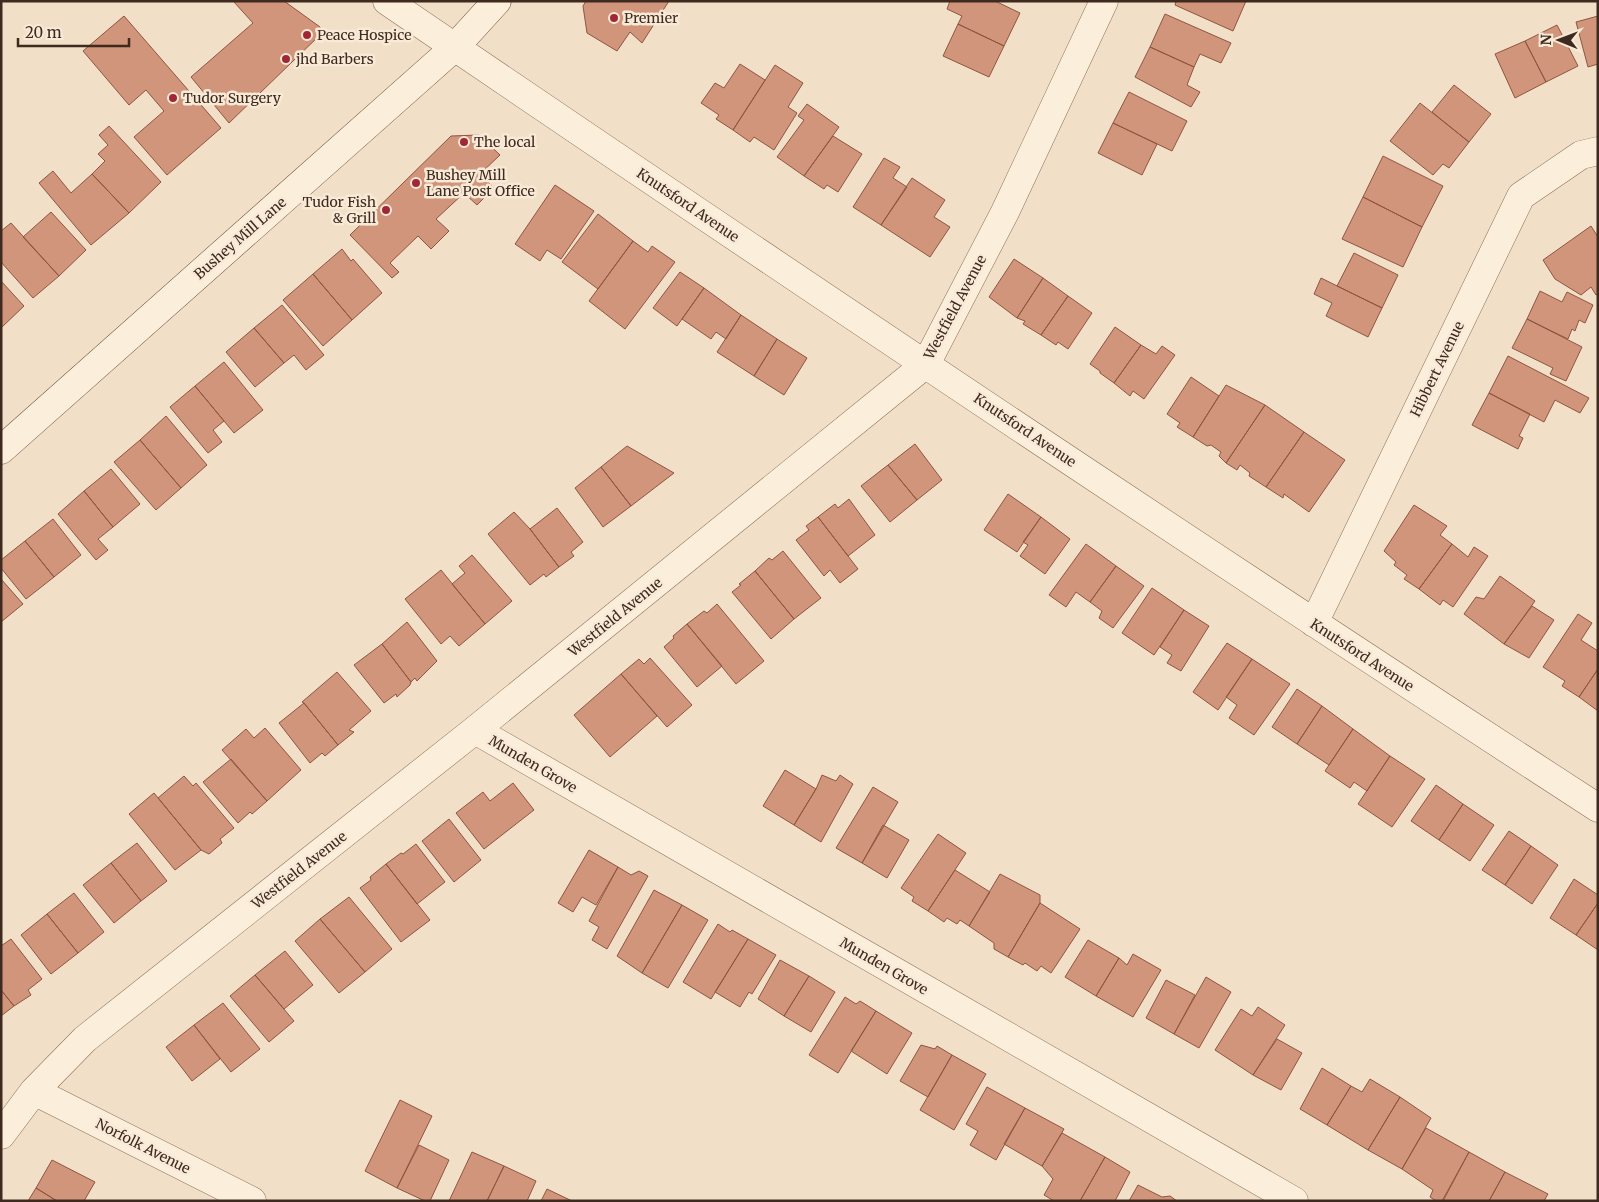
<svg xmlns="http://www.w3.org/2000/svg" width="1599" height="1202" font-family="Merriweather,serif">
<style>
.building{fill:#d1957b;stroke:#8f553f}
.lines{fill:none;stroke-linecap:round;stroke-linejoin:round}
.street-casing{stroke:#8e705b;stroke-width:29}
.secondary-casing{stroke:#70513e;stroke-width:29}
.street{stroke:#fbeedb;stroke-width:28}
.secondary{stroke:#fbeedb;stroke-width:28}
.poi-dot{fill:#a12737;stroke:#f8ead7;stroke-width:2}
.labels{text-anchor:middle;stroke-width:5;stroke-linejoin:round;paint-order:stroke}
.poi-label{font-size:14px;fill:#3e2a1f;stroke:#f8ead7;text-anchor:start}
.street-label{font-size:14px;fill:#3e2a1f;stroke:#f8ead7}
</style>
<rect width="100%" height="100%" fill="#f1dfc7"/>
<path class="building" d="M 235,1 L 284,1 L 320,27 L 322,33 L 229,123 L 191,77 L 253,23 L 234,2 Z
M 586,1 L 669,1 L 642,43 L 630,32 L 617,51 L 587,33 L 583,6 Z
M 950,1 L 995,1 L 1020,13 L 1004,46 L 958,24 L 962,16 L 947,9 Z
M 1176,1 L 1246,1 L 1233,31 L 1175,5 Z
M 1165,14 L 1231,43 L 1221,63 L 1200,54 L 1194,67 L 1150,47 Z
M 124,16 L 221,128 L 167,175 L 134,137 L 164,111 L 146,90 L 129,105 L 83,51 Z
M 1598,16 L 1598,64 L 1588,67 L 1576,22 Z
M 958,24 L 1004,46 L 989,77 L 943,56 Z
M 1557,25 L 1578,66 L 1546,82 L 1525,41 Z
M 1525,41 L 1546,82 L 1515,98 L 1495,54 Z
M 1150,47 L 1194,67 L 1187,85 L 1200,92 L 1191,107 L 1135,77 Z
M 740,64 L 765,80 L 733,130 L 716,119 L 719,115 L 701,103 L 715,83 L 724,88 Z
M 775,65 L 803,83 L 788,107 L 797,113 L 774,150 L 754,137 L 750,142 L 733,130 Z
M 1454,85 L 1491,114 L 1469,142 L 1432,112 Z
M 1129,92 L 1187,121 L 1172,151 L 1113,123 Z
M 1420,103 L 1469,142 L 1449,168 L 1443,164 L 1433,175 L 1390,141 Z
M 807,104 L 839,127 L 804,176 L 777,157 L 804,120 L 798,116 Z
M 1113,123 L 1157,144 L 1142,175 L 1098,153 Z
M 109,126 L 161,182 L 129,213 L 92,174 L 105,161 L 98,154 L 108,145 L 99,135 Z
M 479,135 L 500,155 L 480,174 L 494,188 L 477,205 L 464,193 L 436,219 L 449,231 L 431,249 L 418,236 L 390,263 L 399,272 L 392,278 L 350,235 L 451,136 Z
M 833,136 L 862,154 L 838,192 L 827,185 L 824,189 L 804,176 Z
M 1383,156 L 1443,186 L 1422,227 L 1363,197 Z
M 884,158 L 900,167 L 893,178 L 907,187 L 881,225 L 853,207 Z
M 53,171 L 71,193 L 92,174 L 129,213 L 91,245 L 39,183 Z
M 912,178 L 945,200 L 934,217 L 950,227 L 930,257 L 881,225 Z
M 555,185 L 594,211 L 561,259 L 547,250 L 540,261 L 515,244 Z
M 1363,197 L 1422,227 L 1403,267 L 1342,239 Z
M 51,212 L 86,250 L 59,276 L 23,237 Z
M 598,214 L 633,241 L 598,289 L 562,262 Z
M 11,223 L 59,276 L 33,298 L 1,262 L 1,231 Z
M 1591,226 L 1598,237 L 1598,294 L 1596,295 L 1591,287 L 1581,295 L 1555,279 L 1543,260 Z
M 633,241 L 648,252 L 652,246 L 675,262 L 625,329 L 589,301 Z
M 342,249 L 351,261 L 353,259 L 382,293 L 352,320 L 313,274 Z
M 1354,253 L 1398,275 L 1382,308 L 1337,286 Z
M 1014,259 L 1043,278 L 1017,318 L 989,297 Z
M 680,272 L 704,288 L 677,326 L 653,308 Z
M 313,274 L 352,320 L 323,346 L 283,300 Z
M 1043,278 L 1068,296 L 1041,335 L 1023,324 L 1025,321 L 1017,318 Z
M 1321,278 L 1382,308 L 1368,337 L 1326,316 L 1332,303 L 1314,294 Z
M 1,281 L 24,306 L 1,328 Z
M 704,288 L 741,315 L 726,339 L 716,332 L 711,339 L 682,319 Z
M 1540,291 L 1562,302 L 1567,292 L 1593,305 L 1585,323 L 1579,320 L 1575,331 L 1572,329 L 1568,339 L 1527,319 Z
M 1068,296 L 1092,313 L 1068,349 L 1058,342 L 1056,345 L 1041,335 Z
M 282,305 L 324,355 L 306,370 L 294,355 L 284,363 L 254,328 Z
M 741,315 L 777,339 L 754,376 L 717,352 Z
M 1527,319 L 1582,347 L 1566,381 L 1550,374 L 1553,368 L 1512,348 Z
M 1115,327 L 1141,345 L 1114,383 L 1100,373 L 1100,371 L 1090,364 Z
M 254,328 L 284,363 L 255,387 L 226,352 Z
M 777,339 L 807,358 L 784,395 L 754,376 Z
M 1141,345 L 1156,354 L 1162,346 L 1175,355 L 1144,399 L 1133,391 L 1130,396 L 1114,383 Z
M 1508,356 L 1589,398 L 1580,413 L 1555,400 L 1544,422 L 1489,393 Z
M 224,362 L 263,410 L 234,433 L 195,386 Z
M 1191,377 L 1219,396 L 1193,437 L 1177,427 L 1180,423 L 1167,414 Z
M 1226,385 L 1265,405 L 1226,463 L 1219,456 L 1221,452 L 1211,445 L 1207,446 L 1193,437 Z
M 195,386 L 224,421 L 213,430 L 222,442 L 208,453 L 170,407 Z
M 1489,393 L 1530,414 L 1519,436 L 1523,438 L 1518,449 L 1472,425 Z
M 1265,405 L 1304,432 L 1266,487 L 1249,476 L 1250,473 L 1240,465 L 1237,470 L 1226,463 Z
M 166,416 L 207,465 L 181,488 L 140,440 Z
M 1304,432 L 1345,460 L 1309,512 L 1284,494 L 1283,498 L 1266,487 Z
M 140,440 L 181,488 L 156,510 L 114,462 Z
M 915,444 L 942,480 L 917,500 L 888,465 Z
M 627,446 L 674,473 L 631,506 L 601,467 Z
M 888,465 L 917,500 L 890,522 L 861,486 Z
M 601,467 L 631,506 L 603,527 L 575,488 Z
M 111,469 L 140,504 L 113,527 L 84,491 Z
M 84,491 L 113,527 L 98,539 L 108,550 L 96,560 L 58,514 Z
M 1008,494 L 1041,517 L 1017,552 L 984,530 Z
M 849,499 L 875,535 L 848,556 L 818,517 L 835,504 L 838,508 Z
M 1414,505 L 1447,526 L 1440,535 L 1452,544 L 1419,589 L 1404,579 L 1407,575 L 1394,565 L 1396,562 L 1384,551 Z
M 557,508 L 583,542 L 571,552 L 574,556 L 559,567 L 530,529 Z
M 514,512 L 530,529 L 559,567 L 546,577 L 544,574 L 530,585 L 488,534 Z
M 818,517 L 858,569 L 840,583 L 830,570 L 824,576 L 796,540 L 809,530 L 806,526 Z
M 1041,517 L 1070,539 L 1045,574 L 1020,556 L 1028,545 L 1023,542 Z
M 53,519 L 81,555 L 54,577 L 25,541 Z
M 25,541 L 54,577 L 26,599 L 1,568 L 1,560 Z
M 1086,544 L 1116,566 L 1090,602 L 1076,592 L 1066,607 L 1049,595 Z
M 1452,544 L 1468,557 L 1474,547 L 1488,556 L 1453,607 L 1443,600 L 1440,605 L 1419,589 Z
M 783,551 L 821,598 L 794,619 L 755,571 L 769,558 L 772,560 Z
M 472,555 L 512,601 L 485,624 L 452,584 L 465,573 L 459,566 Z
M 1116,566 L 1144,586 L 1113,628 L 1099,618 L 1102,611 L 1090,602 Z
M 441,570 L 485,624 L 459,646 L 450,636 L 441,644 L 405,599 Z
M 755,571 L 794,619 L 771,639 L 732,592 L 741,585 L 739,584 Z
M 1500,576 L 1535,601 L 1504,644 L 1464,614 L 1476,597 L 1484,599 Z
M 1,579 L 23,604 L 1,622 Z
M 1152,588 L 1184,610 L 1154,655 L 1122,633 Z
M 717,604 L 764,661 L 736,684 L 687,624 L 704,611 L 707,613 Z
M 1532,606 L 1554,620 L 1529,658 L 1504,644 Z
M 1184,610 L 1209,626 L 1181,671 L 1167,663 L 1172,655 L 1160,647 Z
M 1578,614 L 1592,623 L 1581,640 L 1598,651 L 1598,669 L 1579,697 L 1562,686 L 1565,681 L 1543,667 Z
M 407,622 L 437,661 L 417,681 L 415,678 L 411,682 L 382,644 Z
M 687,624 L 722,666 L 697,687 L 664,647 L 674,638 L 673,636 Z
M 1227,643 L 1252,659 L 1218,710 L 1193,692 Z
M 382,644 L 411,682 L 410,685 L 397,697 L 396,694 L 384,703 L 354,665 Z
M 650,658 L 692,705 L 667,727 L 621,674 L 639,659 L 644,664 Z
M 1252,659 L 1290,684 L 1254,735 L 1229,718 L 1237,705 L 1226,697 Z
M 1598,669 L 1598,711 L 1579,697 Z
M 337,672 L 371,711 L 349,730 L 354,732 L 338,745 L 304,703 L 302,702 Z
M 621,674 L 657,716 L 610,757 L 574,715 Z
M 1297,689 L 1322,706 L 1297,744 L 1272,727 Z
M 304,703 L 338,745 L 325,756 L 322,753 L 310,763 L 279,723 Z
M 1322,706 L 1353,729 L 1329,765 L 1297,744 Z
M 265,728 L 301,770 L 267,801 L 222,750 L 246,729 L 254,738 Z
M 1353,729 L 1390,756 L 1367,791 L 1354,782 L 1350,788 L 1325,771 Z
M 1390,756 L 1425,779 L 1392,827 L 1358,804 Z
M 231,759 L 267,801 L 252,814 L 250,812 L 238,823 L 203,782 Z
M 785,770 L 816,789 L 794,825 L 763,806 Z
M 822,775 L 836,781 L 840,775 L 853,784 L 821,842 L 794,825 L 816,789 Z
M 184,776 L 193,786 L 196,783 L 234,828 L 220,839 L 222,843 L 209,854 L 201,850 L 158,798 Z
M 513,783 L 534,810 L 484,849 L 456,813 L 483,792 L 490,801 Z
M 1436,785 L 1463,804 L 1439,840 L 1411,821 Z
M 873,787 L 898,802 L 862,863 L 836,848 Z
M 154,793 L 201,850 L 175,870 L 129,814 Z
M 1463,804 L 1494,825 L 1470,861 L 1439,840 Z
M 449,819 L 481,860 L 454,882 L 422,841 Z
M 883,825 L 909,840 L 887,878 L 862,863 Z
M 1509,831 L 1531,846 L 1505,885 L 1482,870 Z
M 938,834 L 966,853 L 928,911 L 912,901 L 914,897 L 901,888 Z
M 137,843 L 167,881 L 141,901 L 111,863 Z
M 416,844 L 445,882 L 417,904 L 386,864 L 401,853 L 403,854 Z
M 1531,846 L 1558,865 L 1532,904 L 1505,885 Z
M 589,850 L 618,867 L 596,905 L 582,897 L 573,912 L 558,903 Z
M 111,863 L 141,901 L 114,923 L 83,885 Z
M 386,864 L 430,920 L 401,942 L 360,888 L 371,880 L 370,877 Z
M 618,867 L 631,875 L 639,871 L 648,876 L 607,949 L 592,940 L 599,927 L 589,921 Z
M 955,870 L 990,892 L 969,926 L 960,920 L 957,924 L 947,918 L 944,922 L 928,911 Z
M 1000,874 L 1040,895 L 1040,903 L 1008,957 L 994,949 L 994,943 L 969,926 Z
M 1574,879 L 1598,895 L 1598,903 L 1576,935 L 1550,918 Z
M 654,890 L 682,905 L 642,973 L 617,956 Z
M 74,893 L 104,932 L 78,953 L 47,914 Z
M 349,897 L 392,949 L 365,972 L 320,919 Z
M 1040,903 L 1080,929 L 1051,973 L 1041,966 L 1037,971 L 1025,963 L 1023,965 L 1008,957 Z
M 1598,903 L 1598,950 L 1576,935 Z
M 682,905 L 708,920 L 668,988 L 642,973 Z
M 47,914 L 78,953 L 51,974 L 21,935 Z
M 320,919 L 365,972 L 339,993 L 295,941 Z
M 718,924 L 730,932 L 732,930 L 748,939 L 711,999 L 683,982 Z
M 11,939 L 42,979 L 28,990 L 31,995 L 14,1006 L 1,990 L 1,946 Z
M 748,939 L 776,955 L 752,994 L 749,992 L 740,1007 L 715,992 Z
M 1088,940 L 1119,958 L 1096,996 L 1065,977 Z
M 285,951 L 313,985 L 284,1009 L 255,975 Z
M 1133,954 L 1161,970 L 1133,1017 L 1096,996 L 1119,958 L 1127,965 Z
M 780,960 L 809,976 L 784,1016 L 758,999 Z
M 255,975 L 294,1021 L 269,1042 L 230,996 Z
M 809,976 L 835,992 L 811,1032 L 784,1016 Z
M 1206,977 L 1231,992 L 1199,1048 L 1174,1034 Z
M 1166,980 L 1195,995 L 1174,1034 L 1146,1018 Z
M 1,990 L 14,1006 L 1,1016 Z
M 845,997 L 856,1004 L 860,1001 L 876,1011 L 838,1073 L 809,1055 Z
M 223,1003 L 260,1049 L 231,1072 L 194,1025 Z
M 1258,1007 L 1285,1025 L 1253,1075 L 1215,1050 L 1241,1009 L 1252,1016 Z
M 876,1011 L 912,1033 L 887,1074 L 851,1051 Z
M 194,1025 L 220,1059 L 192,1081 L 166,1047 Z
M 1277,1039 L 1302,1053 L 1281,1090 L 1253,1075 Z
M 921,1045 L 935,1049 L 937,1046 L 952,1055 L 928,1097 L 900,1081 Z
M 952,1055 L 986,1074 L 954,1130 L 920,1110 Z
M 1322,1068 L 1351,1086 L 1327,1125 L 1300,1109 Z
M 1370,1079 L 1400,1097 L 1368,1150 L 1327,1125 L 1351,1086 L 1362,1092 Z
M 987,1087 L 1025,1108 L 996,1160 L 970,1145 L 978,1131 L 966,1124 Z
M 1400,1097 L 1431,1118 L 1402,1169 L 1368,1150 Z
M 400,1100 L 432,1116 L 397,1188 L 365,1171 Z
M 1025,1108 L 1064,1129 L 1042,1166 L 1004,1144 Z
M 1426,1128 L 1469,1152 L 1442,1201 L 1436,1201 L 1430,1197 L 1433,1190 L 1402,1169 Z
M 1062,1133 L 1105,1157 L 1080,1201 L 1054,1201 L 1044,1195 L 1053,1179 L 1042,1166 Z
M 419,1145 L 449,1160 L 430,1201 L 425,1201 L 397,1188 Z
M 472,1152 L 504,1166 L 487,1201 L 449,1201 Z
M 1469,1152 L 1505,1172 L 1489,1201 L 1443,1201 Z
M 1105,1157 L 1130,1172 L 1115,1201 L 1080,1201 Z
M 52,1160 L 95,1182 L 84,1201 L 57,1201 L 36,1188 Z
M 504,1166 L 536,1181 L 527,1201 L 487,1201 Z
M 1505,1172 L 1548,1194 L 1544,1201 L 1489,1201 Z
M 1138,1185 L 1162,1197 L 1170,1196 L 1177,1201 L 1129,1201 Z
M 36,1188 L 57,1201 L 28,1201 Z
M 547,1189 L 572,1201 L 541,1201 Z"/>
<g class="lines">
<g class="street-casing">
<path id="street" d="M 387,1 C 788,274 1191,544 1598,808
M 1314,623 L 1521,196 L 1581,155 L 1598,151
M 475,730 L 1294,1201
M 34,1091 L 252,1201
M 1,1135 L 34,1091 L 85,1039 L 475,730 L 926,364 L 1005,212 L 1104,1"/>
</g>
<g class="secondary-casing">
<path id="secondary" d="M 1,450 L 455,47 L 497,1"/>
</g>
<use href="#street" class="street"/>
<use href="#secondary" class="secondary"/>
</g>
<g class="poi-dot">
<circle cx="614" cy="18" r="5"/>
<circle cx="307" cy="35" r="5"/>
<circle cx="286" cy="59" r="5"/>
<circle cx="173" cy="98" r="5"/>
<circle cx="464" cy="142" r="5"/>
<circle cx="416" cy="183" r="5"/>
<circle cx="386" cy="210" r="5"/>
</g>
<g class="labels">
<g class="poi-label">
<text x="624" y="23">Premier</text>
<text x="317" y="40">Peace Hospice</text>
<text x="296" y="64">jhd Barbers</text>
<text x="183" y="103">Tudor Surgery</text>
<text x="474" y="147">The local</text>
<text x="426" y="180">Bushey Mill<tspan x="426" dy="16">Lane Post Office</tspan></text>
<text x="376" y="207" text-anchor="end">Tudor Fish<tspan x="376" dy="16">&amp; Grill</tspan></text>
</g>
<g class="street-label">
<text transform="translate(688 205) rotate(34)" y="5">Knutsford Avenue</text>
<text transform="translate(240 238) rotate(-41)" y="5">Bushey Mill Lane</text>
<text transform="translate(955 307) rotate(-62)" y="5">Westfield Avenue</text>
<text transform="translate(1437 369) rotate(-64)" y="5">Hibbert Avenue</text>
<text transform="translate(1025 430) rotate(34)" y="5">Knutsford Avenue</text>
<text transform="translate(615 617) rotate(-39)" y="5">Westfield Avenue</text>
<text transform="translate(1362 655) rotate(33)" y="5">Knutsford Avenue</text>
<text transform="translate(533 764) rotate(30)" y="5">Munden Grove</text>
<text transform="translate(299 870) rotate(-38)" y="5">Westfield Avenue</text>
<text transform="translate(884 966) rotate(30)" y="5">Munden Grove</text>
<text transform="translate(143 1146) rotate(27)" y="5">Norfolk Avenue</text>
</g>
</g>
<rect width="1599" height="1202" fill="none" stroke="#3e2a1f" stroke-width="5"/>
<g transform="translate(1559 40) rotate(271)" stroke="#f8ead7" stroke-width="4" paint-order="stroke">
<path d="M0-4L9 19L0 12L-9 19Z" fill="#3e2a1f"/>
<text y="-8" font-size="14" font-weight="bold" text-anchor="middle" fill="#3e2a1f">N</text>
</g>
<path d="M18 38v8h111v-8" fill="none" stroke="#3e2a1f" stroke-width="2.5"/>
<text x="25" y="38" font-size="15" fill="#3e2a1f" stroke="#f8ead7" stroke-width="4" paint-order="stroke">20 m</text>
</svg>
